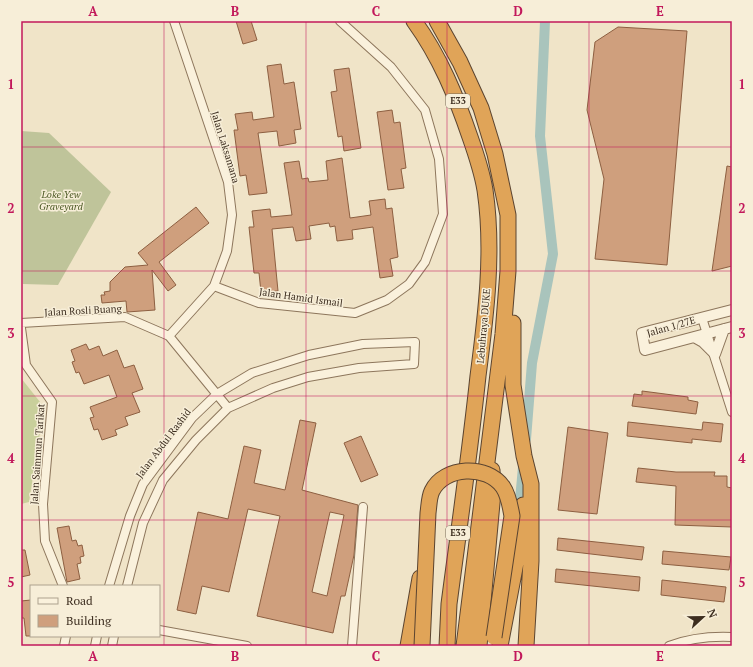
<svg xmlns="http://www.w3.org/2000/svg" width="753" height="667" font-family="'PT Serif',serif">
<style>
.green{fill:#c9cf9b}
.cemetery{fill:#bfc49a}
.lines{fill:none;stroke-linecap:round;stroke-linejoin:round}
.canal{stroke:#a9c4bc;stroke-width:10}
.building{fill:#cf9f7d;stroke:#8d5f41;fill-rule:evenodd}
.minor-casing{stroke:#8d765c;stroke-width:10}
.tertiary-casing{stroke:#8d765c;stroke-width:12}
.motorway-casing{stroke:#5b4430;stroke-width:17}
.minor{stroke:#faf1dc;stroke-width:8}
.tertiary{stroke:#faf1dc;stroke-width:10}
.motorway{stroke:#e0a458;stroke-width:15}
.motorway-bridge-casing{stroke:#5b4430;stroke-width:17;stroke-linecap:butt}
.motorway-bridge{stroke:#e0a458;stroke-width:15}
.grid{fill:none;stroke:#c2185b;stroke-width:1;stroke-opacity:0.55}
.labels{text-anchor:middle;stroke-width:3;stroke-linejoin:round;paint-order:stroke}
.shield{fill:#f7eed8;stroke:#756857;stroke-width:1}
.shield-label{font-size:9px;font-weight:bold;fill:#3d2e20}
.street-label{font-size:10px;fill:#3d2e20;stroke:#f7eed8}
.park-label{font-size:10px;font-style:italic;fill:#4d5a26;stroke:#f7eed8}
.neatline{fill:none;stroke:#c2185b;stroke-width:1.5}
.grid-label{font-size:13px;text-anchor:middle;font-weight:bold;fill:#c2185b}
</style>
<rect width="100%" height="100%" fill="#f0e4c8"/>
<path class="green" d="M 21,378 L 44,407 L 29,502 L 21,504 Z"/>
<path class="cemetery" d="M 21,131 L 49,133 L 111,192 L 58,285 L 23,284 L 21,256 Z"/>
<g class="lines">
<path class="canal" d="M 526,439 L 532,363 L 553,254 L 540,136 L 545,21
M 519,511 L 523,467"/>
</g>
<path class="building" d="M 236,21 L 251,21 L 257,40 L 243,44 Z
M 618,27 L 687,31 L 667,265 L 595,259 L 604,179 L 587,110 L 595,42 Z
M 281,64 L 284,84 L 294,82 L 301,129 L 294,130 L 296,143 L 279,146 L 277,131 L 258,133 L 267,193 L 249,195 L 246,175 L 240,176 L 234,130 L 238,130 L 235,114 L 252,112 L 253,120 L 274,117 L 267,66 Z
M 349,68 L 361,148 L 344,151 L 342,136 L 338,137 L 331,92 L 337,91 L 334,70 Z
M 392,110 L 394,123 L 400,122 L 406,168 L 401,169 L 404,188 L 388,190 L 377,112 Z
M 342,158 L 350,218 L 371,215 L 369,201 L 385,199 L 386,209 L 392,208 L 398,257 L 390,259 L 393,276 L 380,278 L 373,227 L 352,230 L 353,239 L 337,241 L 335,226 L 330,227 L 329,223 L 309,226 L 311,239 L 296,241 L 293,227 L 272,229 L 278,291 L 261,292 L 259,273 L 254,273 L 249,227 L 254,227 L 252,211 L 270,209 L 271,217 L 292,215 L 284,163 L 299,161 L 302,179 L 308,178 L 309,182 L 328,180 L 326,161 Z
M 727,166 L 732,167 L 732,266 L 712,271 Z
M 196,207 L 209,223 L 159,262 L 176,285 L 168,291 L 152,270 L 155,310 L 127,312 L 126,301 L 102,303 L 101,295 L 105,295 L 104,292 L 110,291 L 110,282 L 125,267 L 148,265 L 138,253 Z
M 86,344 L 89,350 L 99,346 L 103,356 L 117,350 L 124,368 L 134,365 L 143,389 L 132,393 L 140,412 L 125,417 L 128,425 L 115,430 L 117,435 L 102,440 L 98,429 L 94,430 L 90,418 L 94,417 L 90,407 L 117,397 L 109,375 L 84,384 L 79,372 L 76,373 L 72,362 L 75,361 L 71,350 Z
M 642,391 L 688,397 L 688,400 L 698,402 L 696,414 L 632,406 L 634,394 L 642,395 Z
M 300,420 L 316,423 L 302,490 L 358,505 L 354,555 L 345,596 L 341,596 L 333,633 L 257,616 L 280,516 L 248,509 L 229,592 L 202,586 L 196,614 L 177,610 L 198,512 L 228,519 L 244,446 L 261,450 L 254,483 L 285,490 ZM 330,512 L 344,515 L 327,596 L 312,592 Z
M 628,422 L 702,430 L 703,422 L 723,424 L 721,442 L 692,439 L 692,443 L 627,436 Z
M 568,427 L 608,433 L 597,514 L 558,510 Z
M 361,436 L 378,475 L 361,482 L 344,443 Z
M 638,468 L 676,472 L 715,472 L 714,476 L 727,476 L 727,487 L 732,488 L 732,527 L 675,525 L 676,486 L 636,482 Z
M 69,526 L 72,541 L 76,540 L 78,546 L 82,545 L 84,556 L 80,557 L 81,563 L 77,564 L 80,579 L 67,582 L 57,528 Z
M 558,538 L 644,547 L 642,560 L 557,550 Z
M 21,550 L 25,550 L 30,575 L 21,577 Z
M 663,551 L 731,557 L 729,570 L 662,564 Z
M 556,569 L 640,577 L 639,591 L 555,582 Z
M 662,580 L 726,587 L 724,602 L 661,595 Z
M 31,600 L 31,636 L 26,636 L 24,618 L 21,618 L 21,601 Z"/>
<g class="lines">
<g class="minor-casing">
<path id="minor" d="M 214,286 L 259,303 L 355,313 L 387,300 L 409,284 L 425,262 L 443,214 L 439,159 L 425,110 L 391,67 L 340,21
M 702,318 L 732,412
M 21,323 L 125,317 L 169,336 L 228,408
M 21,328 L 26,365 L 52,402 L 43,504 L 45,541 L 63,586
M 169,336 L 214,286 L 227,251 L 232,215 L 228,182 L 174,21
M 109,586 L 130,516 L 143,484 L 192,418 L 217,394 L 252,373 L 309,355 L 363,344 L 415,342 L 414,364 L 359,368 L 308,377 L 273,388 L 228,408 L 196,440 L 163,480 L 143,523 L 127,586
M 159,630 L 247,646
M 64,646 L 66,636
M 95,646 L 97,636
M 112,646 L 114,636
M 352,646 L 363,507
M 669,646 C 690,638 709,636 732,637"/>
</g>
<g class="tertiary-casing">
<path id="tertiary" d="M 732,310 L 642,333 L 645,350 L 732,327
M 694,337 L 703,342 L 715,354
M 715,354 L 724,329"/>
</g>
<g class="motorway-casing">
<path id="motorway" d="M 414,21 C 440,57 456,96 470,137 C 476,154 482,172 485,190 C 494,251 486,315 478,376 C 470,452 459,528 449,604 L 447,646
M 437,21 L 460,62 L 481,108 L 495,154 L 508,215 L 508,271 L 503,334 L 464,646
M 513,323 L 513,385 L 524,456 L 531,484 L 531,561 L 526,646
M 408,646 L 420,578
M 479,646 L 493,492 L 492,470
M 500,646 L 518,552 L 523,505"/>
</g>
<use href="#minor" class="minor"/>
<use href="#tertiary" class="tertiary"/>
<use href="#motorway" class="motorway"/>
<g class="motorway-bridge-casing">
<path id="motorway-bridge" d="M 422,646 L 428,513 C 429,506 429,497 432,491 C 444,466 487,464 503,487 C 509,496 510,506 512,516 L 494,637"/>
</g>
<use href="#motorway-bridge" class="motorway-bridge"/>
</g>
<path class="grid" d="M 164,21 L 164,646M 306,21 L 306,646M 447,21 L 447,646M 589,21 L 589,646M 21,147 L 732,147M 21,271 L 732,271M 21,396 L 732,396M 21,520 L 732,520"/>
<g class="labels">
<g class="shield">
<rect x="446" y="94" width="24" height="14" rx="3"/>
<rect x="446" y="526" width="24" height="14" rx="3"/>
</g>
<g class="shield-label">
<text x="458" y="104">E33</text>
<text x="458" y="536">E33</text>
</g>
<g class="street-label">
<text transform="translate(226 147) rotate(73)" y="4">Jalan Laksamana</text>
<text transform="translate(301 297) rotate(8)" y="4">Jalan Hamid Ismail</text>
<text transform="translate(83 310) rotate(-3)" y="4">Jalan Rosli Buang</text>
<text transform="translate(483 326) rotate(-85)" y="4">Lebuhraya DUKE</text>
<text transform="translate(671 326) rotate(-16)" y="4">Jalan 1/27E</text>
<text transform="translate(163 443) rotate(-53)" y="4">Jalan Abdul Rashid</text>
<text transform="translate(37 454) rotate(-86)" y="4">Jalan Saimmun Tarikat</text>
</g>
<g class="park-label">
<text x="61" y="198">Loke Yew<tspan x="61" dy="12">Graveyard</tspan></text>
</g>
</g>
<rect width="753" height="667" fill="none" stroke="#f7eed8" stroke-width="44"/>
<rect x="30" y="585" width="130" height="52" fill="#f7eed8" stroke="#ada18e"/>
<rect x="38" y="598" width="20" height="6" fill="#faf1dc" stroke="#ada18e"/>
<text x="66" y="605" font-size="12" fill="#3d2e20">Road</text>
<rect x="38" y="615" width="20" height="12" fill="#cf9f7d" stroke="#ada18e"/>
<text x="66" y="625" font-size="12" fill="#3d2e20">Building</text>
<g transform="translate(703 617) rotate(68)" stroke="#f7eed8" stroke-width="3" paint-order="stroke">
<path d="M0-3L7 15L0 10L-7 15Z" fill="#3d2e20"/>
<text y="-6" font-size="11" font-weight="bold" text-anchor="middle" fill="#3d2e20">N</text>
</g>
<rect x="22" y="22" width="709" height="623" class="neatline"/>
<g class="grid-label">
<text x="93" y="16">A</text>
<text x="235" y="16">B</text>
<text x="376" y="16">C</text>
<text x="518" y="16">D</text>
<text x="660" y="16">E</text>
<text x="11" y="89">1</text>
<text x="742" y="89">1</text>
<text x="11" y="213">2</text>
<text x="742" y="213">2</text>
<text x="11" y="338">3</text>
<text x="742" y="338">3</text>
<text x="11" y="463">4</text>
<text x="742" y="463">4</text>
<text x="11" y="587">5</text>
<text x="742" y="587">5</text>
<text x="93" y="661">A</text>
<text x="235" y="661">B</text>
<text x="376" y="661">C</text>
<text x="518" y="661">D</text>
<text x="660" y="661">E</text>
</g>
</svg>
